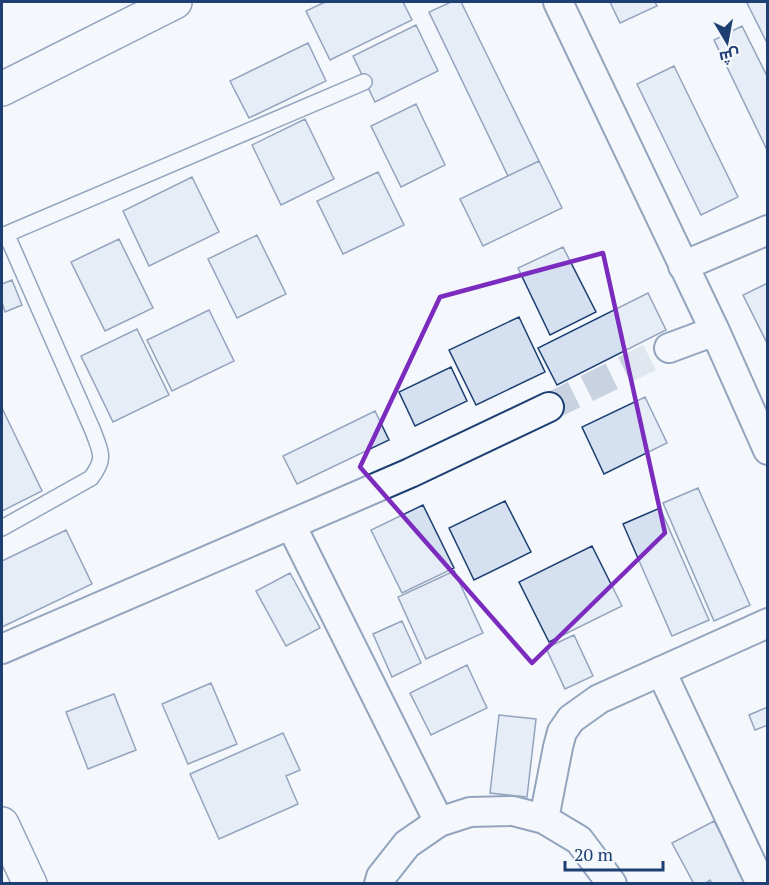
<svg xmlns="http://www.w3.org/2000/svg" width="769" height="885" font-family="'PT Serif',Cairo,serif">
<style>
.building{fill:#d5e0f0;stroke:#1d3f73;stroke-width:1.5}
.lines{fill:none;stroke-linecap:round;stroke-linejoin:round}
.minor-tunnel{stroke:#c9d2e0;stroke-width:28;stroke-dasharray:28 14;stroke-linecap:butt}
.service-casing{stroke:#1d3f73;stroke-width:18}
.minor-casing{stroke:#1d3f73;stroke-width:32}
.secondary-casing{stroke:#1d3f73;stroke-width:36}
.service{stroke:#f4f7fb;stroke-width:15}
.minor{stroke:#f4f7fb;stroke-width:28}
.secondary{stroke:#f4f7fb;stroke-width:33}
.marked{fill:none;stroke:#7b2cbf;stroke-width:4.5;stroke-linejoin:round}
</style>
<rect width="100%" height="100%" fill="#f4f7fb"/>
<path class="building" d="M 325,2 L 403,2 L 412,20 L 330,60 L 306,11 Z
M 451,2 L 461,2 L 539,161 L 508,176 L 429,12 Z
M 610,2 L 655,2 L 657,6 L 620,23 Z
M 750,2 L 768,2 L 768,45 L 747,3 Z
M 416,25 L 438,71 L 375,102 L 353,56 Z
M 742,26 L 768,78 L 768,152 L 714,40 Z
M 308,43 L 326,81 L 249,118 L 230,81 Z
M 674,66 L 738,197 L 701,215 L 637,84 Z
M 416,104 L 445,165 L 401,187 L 371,126 Z
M 305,119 L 334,179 L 281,205 L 252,145 Z
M 539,161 L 562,208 L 483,246 L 460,199 Z
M 378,172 L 404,225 L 343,254 L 317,201 Z
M 192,177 L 219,232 L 149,266 L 123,211 Z
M 257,235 L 286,294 L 237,318 L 208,259 Z
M 119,239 L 153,308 L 105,331 L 71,262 Z
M 563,247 L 596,312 L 550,335 L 518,268 Z
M 12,280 L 22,305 L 5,312 L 2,302 L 2,284 Z
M 768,283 L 768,345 L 743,295 Z
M 648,293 L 666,330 L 557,385 L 538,348 Z
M 209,310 L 234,361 L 172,391 L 147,340 Z
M 519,317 L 545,372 L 476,405 L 449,350 Z
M 137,329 L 169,395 L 113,422 L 81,356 Z
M 451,367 L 467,401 L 415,426 L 399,392 Z
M 645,397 L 667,443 L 604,474 L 582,427 Z
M 2,408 L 42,491 L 2,511 Z
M 375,411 L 389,440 L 297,484 L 283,456 Z
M 698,488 L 750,605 L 714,621 L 663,503 Z
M 505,501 L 531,552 L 474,580 L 449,528 Z
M 423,505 L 454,568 L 402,593 L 371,530 Z
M 660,508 L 709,620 L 672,636 L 623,524 Z
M 66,530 L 92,584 L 2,627 L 2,561 Z
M 592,546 L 622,606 L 549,642 L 519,582 Z
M 454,571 L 483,633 L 426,659 L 398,597 Z
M 290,573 L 320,628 L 286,646 L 256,591 Z
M 402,621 L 421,663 L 392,677 L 373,634 Z
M 574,635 L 593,676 L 565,689 L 546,648 Z
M 467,665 L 487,708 L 431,735 L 410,693 Z
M 211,683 L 237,744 L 188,764 L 162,704 Z
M 114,694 L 136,750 L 88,769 L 66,712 Z
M 768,707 L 768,725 L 755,730 L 749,715 Z
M 499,715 L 536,719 L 527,797 L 490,793 Z
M 283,733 L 300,770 L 286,776 L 298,804 L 219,839 L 190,774 Z
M 714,821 L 747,884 L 712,884 L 710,880 L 704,884 L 694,884 L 672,843 Z"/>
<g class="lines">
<path class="minor-tunnel" d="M 549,407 L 669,348"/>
<g class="service-casing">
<path id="service" d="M 2,236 L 364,82
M 2,238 L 9,240 L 93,431 C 101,453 106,458 91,478 L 2,528"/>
</g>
<g class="minor-casing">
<path id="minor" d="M 558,2 L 715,331 L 768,450
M 683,266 L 768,230
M 669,348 L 715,331
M 291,525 L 439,822
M 2,649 L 410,473 L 549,407
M 661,671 L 761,884
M 544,819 L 558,747 L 562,732 L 571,719 L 599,699 L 768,623
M 379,884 L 381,877 L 407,844 L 439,822 L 470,812 L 513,811 L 544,819 L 579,840 L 612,884"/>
</g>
<g class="secondary-casing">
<path id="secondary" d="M 2,89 L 175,2
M 2,824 L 30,884"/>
</g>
<use href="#service" class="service"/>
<use href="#minor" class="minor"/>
<use href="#secondary" class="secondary"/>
</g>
<path d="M0 0H769V885H0ZM 603,253 L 665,533 L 532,663 L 360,467 L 440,297 Z" fill="#f4f7fb" fill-opacity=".55" fill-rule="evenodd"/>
<path class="marked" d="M 603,253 L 665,533 L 532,663 L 360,467 L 440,297 Z"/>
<rect width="769" height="885" fill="none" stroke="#1d3f73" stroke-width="6"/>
<g transform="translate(727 42) rotate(170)" stroke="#f4f7fb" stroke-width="4.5" paint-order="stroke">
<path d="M0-4.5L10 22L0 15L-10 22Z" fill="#1d3f73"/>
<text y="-9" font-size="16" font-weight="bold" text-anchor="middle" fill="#1d3f73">ش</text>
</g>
<path d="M565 861v9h98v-9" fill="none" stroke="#1d3f73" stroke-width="3"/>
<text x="574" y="861" font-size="18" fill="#1d3f73" stroke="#f4f7fb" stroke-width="4.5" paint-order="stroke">20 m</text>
</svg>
